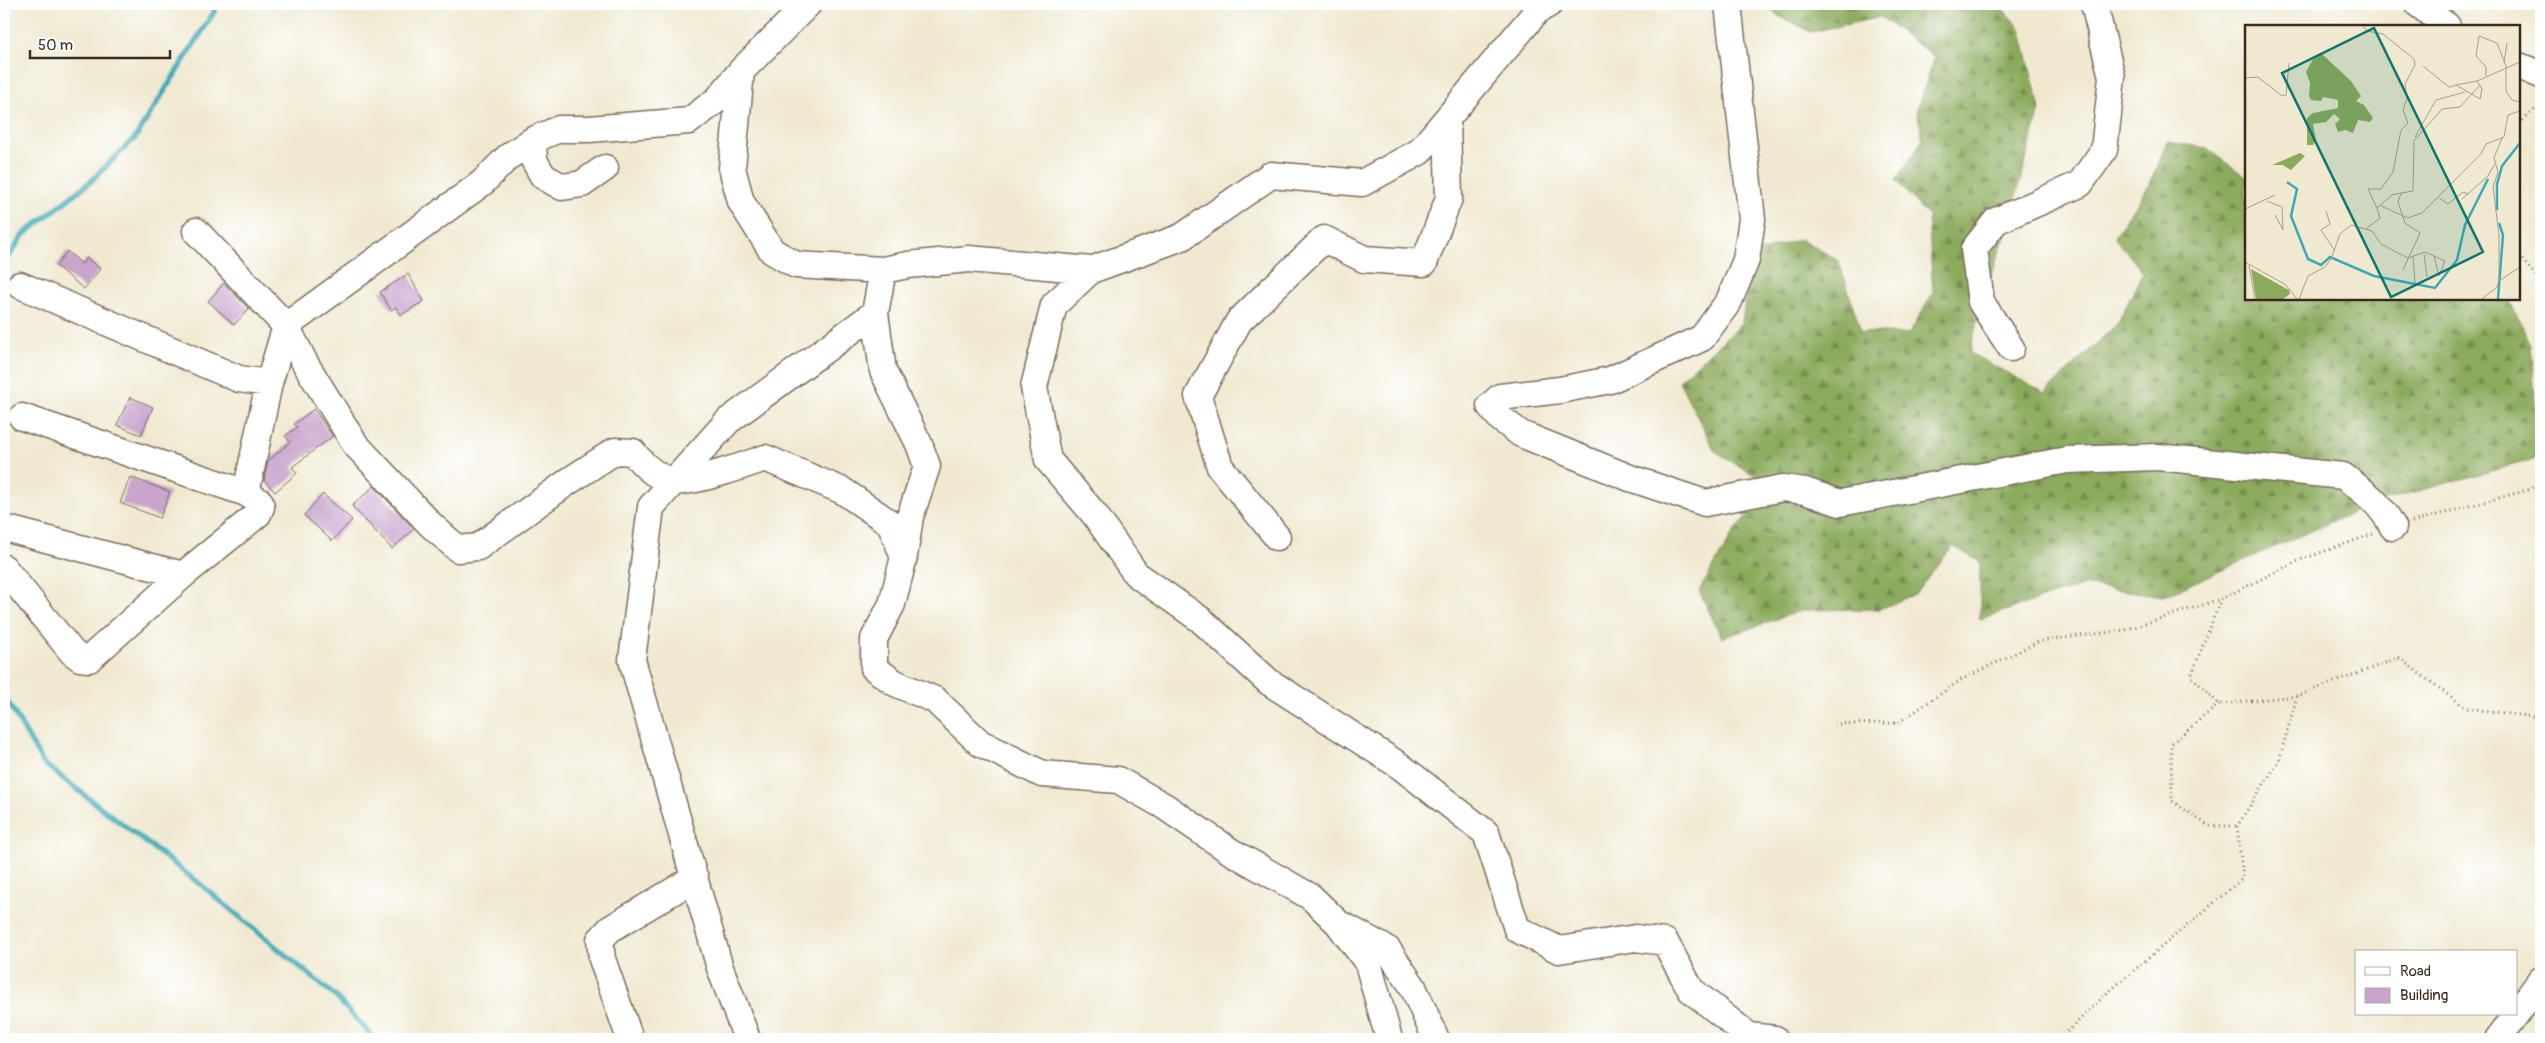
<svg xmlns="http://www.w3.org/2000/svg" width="2545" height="1043" font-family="Pangolin,sans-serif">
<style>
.forest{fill:url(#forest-firs);stroke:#636a3d}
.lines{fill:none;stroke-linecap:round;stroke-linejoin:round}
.stream{stroke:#3aaab8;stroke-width:5.5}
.building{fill:#c9a5ce}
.minor-casing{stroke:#7a6d5c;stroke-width:29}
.path{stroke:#7a6d5c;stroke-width:3;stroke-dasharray:1 4;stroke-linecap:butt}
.minor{stroke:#fff;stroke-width:26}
.inset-river{fill:none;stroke:#3aaab8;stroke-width:2.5}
.inset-road{fill:none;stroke:#a89d89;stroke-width:1}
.view{fill:#0f766e;fill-opacity:0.15;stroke:#0f766e;stroke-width:2.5}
.inset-edge{fill:none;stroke:#3b2a1e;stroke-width:2.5}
</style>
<defs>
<pattern id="forest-firs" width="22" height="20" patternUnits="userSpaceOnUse" patternTransform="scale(1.25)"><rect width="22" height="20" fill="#8baa5c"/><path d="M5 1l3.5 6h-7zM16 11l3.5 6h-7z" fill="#738b4b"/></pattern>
</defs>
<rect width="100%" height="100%" fill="#fff"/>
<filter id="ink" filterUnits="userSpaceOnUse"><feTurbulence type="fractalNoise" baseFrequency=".02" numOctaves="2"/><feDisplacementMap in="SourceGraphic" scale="10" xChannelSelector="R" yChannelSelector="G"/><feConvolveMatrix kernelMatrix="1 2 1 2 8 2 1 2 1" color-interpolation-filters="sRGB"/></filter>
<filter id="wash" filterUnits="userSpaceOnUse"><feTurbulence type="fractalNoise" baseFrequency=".0096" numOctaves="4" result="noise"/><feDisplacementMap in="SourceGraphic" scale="20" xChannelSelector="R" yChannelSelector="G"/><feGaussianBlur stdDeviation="1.12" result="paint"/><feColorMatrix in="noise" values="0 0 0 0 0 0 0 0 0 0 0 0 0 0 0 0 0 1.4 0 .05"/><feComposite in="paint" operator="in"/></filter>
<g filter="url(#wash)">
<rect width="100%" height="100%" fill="#f0e9d0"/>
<path class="forest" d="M 1769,4 L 1998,4 L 2020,28 L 2040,109 L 2005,236 L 1981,302 L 1970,353 L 2045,393 L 2118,323 L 2143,272 L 2114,237 L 2150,184 L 2167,142 L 2207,148 L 2246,177 L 2246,299 L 2509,299 L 2531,345 L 2539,458 L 2377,502 L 2163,596 L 2084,585 L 1980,619 L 1980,562 L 1953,546 L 1915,594 L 1880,609 L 1802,610 L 1722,638 L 1699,591 L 1735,531 L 1772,486 L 1715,451 L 1679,381 L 1742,323 L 1752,254 L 1801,239 L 1839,261 L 1861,332 L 1909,334 L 1933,293 L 1928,216 L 1896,180 L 1923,140 L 1917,109 L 1935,57 L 1881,17 L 1811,32 L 1777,15 Z"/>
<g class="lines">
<path class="stream" d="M 4,265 L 23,235 L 91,181 L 135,138 L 219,4
M 4,695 L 43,763 L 200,884 L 334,995 L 375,1039"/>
</g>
<g id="blocks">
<path class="building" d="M 67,251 L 82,264 L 87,258 L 100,269 L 84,289 L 56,266 Z
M 408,274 L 424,301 L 401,315 L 396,307 L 391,310 L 380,292 Z
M 224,283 L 249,309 L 234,325 L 208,301 Z
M 130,397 L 153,407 L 141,435 L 117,425 Z
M 314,409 L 333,436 L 292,467 L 297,473 L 275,492 L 264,480 L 268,461 L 290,442 L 285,436 L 297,427 L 294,424 Z
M 130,477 L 170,492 L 160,518 L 120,503 Z
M 374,486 L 414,529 L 392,549 L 352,506 Z
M 323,494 L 352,520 L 332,541 L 304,515 Z"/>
</g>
</g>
<g filter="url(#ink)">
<use href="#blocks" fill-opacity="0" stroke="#7a6d5c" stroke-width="1"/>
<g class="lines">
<g class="minor-casing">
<path id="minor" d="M 1549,4 L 1537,11 L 1419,152 L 1362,183 L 1271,175 L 1182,237 L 1091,270 L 1054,305 L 1034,387 L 1048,460 L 1095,515 L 1136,574 L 1201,620 L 1269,682 L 1400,766 L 1486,833 L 1517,929 L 1559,950 L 1635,938 L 1665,942 L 1691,990 L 1749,1036 L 1775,1039
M 1728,4 L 1752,219 L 1746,260 L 1729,301 L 1702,338 L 1610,380 L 1560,390 L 1500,397 L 1490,406 L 1501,419 L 1521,434 L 1630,478 L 1705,503 L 1783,488 L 1805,491 L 1840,503 L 2067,460 L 2158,457 L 2343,476 C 2365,492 2380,503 2393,527
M 2418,4 L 2447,26
M 2519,66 L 2541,75
M 741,71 L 732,168 L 741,202 L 772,251 L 796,265 L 883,270
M 533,140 L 534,160 L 543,176 L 562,187 L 582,184 L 605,168
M 196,231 L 286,326 L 305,363 L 355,444 L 431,525 L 458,549 L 478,547 L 569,481 L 615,451 L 633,452 C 643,465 656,478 673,481 C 691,484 746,465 765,458 L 843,491 L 890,523 L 904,557 L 892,604 L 874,639 L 874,668 L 895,683 L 935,700 L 980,743 L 1042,774 L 1118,780 L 1164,806 L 1230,851 L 1311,897 L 1338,923 L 1368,963 L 1389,1039
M 20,285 L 239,379 L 269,383
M 2011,348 L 1981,302 L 1974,249 L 1996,221 L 2080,184 L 2104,150 L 2112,77 L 2094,4
M 22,417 L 246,493
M 4,528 L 183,575
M 1277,537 L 1220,467 L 1198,396 L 1239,321 L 1324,239 L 1364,259 L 1424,263 L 1449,198 L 1447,119
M 904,556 L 910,517 L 927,466 L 919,444 L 883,371 L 875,313 L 883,270 L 908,265 L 969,259 L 1091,270
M 4,568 L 72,652 L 80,658 L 89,659 L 183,575 L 258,514 L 261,507 L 260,502 L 246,493 L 269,383 L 286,326 L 482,183 L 508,157 L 533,140 L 559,129 L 589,129 L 689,121 L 718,99 L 741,71 L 808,4
M 1344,926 L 1388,950 L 1413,987 L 1436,1039
M 2516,1014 L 2541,980
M 630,1039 L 602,959 L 600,940 L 610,929 L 695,878
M 747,1039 L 720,968 L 632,660 L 651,507 L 728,421 L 875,313
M 2498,1039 L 2516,1014"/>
</g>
<path class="path" d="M 2519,124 L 2541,104
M 2519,256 L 2541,282
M 2412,522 L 2531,489 L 2541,480
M 2373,534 L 2300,560 L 2221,599 L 2191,676 L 2219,704 L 2297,696 L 2399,658 L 2466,708 L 2541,718
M 2219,704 L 2171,744 L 2172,801 L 2209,826 L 2237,826
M 1834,724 L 1898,723 L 1961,680 L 2040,641 L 2125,630 L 2221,599
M 2060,1039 L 2106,994 L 2243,878 L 2237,826 L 2279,761 L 2297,696"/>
<use href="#minor" class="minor"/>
</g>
</g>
<g transform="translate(2245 25)">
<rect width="275" height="275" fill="#f0e9d0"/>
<path d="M 77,29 L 106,56 L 116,71 L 111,76 L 119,80 L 128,93 L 125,97 L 113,95 L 108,108 L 100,105 L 93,107 L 90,99 L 95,94 L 89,89 L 81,97 L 68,99 L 71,115 L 68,120 L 62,120 L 62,93 L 68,88 L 93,83 L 93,75 L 78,72 L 76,76 L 66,75 L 64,71 L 65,58 L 61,47 L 68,34 ZM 55,128 L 60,131 L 46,145 L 38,140 L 27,140 ZM 6,244 L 44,265 L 45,269 L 38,274 L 11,274 Z" fill="#8baa5c"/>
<path class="inset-river" d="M 42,157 L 52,164 L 46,191 L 63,234 L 76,240 L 85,232 L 129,251 L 190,263 L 212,235 L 220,200 L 243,154M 252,185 L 252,159 L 257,141 L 275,118M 253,274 L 258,210 L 254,198"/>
<path class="inset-road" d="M 118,1 L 122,6 L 138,9 L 169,34 L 170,40 L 160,59 L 162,73 L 158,85 L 163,98 L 156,105 L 148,147 L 136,164 L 123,164M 259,38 L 262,18M 178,41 L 204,62 L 206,62 L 211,60 L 232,56 L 237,64 L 235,74 L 211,60M 241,51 L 241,42 L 231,31 L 234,11 L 252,18 L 261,41 L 261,66 L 267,75 L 275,77M 0,53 L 13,52 L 37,71 L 41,70 L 44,38M 232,56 L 275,37M 170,112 L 191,75 L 220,67M 123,164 L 132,183 L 147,170 L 156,168M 194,173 L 203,179 L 218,167 L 223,169M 217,174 L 242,152 L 250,139M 22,176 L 37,182 L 38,205 L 30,190M 136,181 L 163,193 L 177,188 L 236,129 L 241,119 L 259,112 L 263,90 L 275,86M 0,184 L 30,170M 81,186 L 85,199 L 76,205 L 90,226M 121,204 L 135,193 L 132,183M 179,229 L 182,252M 168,232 L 170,258M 0,237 L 41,260 L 52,274M 4,240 L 10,274M 158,245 L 175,208 L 160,198 L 153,177 L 156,168 L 168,166 L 169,116 L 197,84 L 215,82 L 235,60M 254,256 L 275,242M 54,274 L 63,251 L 80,242 L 86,234 L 95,209 L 106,200 L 127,206 L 136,219 L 163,233 L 180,227 L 200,236 L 194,251 L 189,231M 237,274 L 252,262 L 254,255 L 254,210 L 248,162 L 253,147 L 249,133 L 257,113"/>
<path class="view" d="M 129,3 L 238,227 L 146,272 L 37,48 Z"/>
<rect width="275" height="275" class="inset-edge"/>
</g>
<rect width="2545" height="1043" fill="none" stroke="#fff" stroke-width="20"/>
<rect x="2355" y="950" width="162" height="65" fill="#ffffff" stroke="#b1aaa5"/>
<rect x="2365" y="967" width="25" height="8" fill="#ffffff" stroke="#b1aaa5"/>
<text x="2400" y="976" font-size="15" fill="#3b2a1e">Road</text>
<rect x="2365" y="988" width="25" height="15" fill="#c9a5ce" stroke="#b1aaa5"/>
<text x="2400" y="1000" font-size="15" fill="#3b2a1e">Building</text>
<path d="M30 50v8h140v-8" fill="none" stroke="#3b2a1e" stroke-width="2.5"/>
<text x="38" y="50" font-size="15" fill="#3b2a1e" stroke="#ffffff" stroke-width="4" paint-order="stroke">50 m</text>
</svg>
